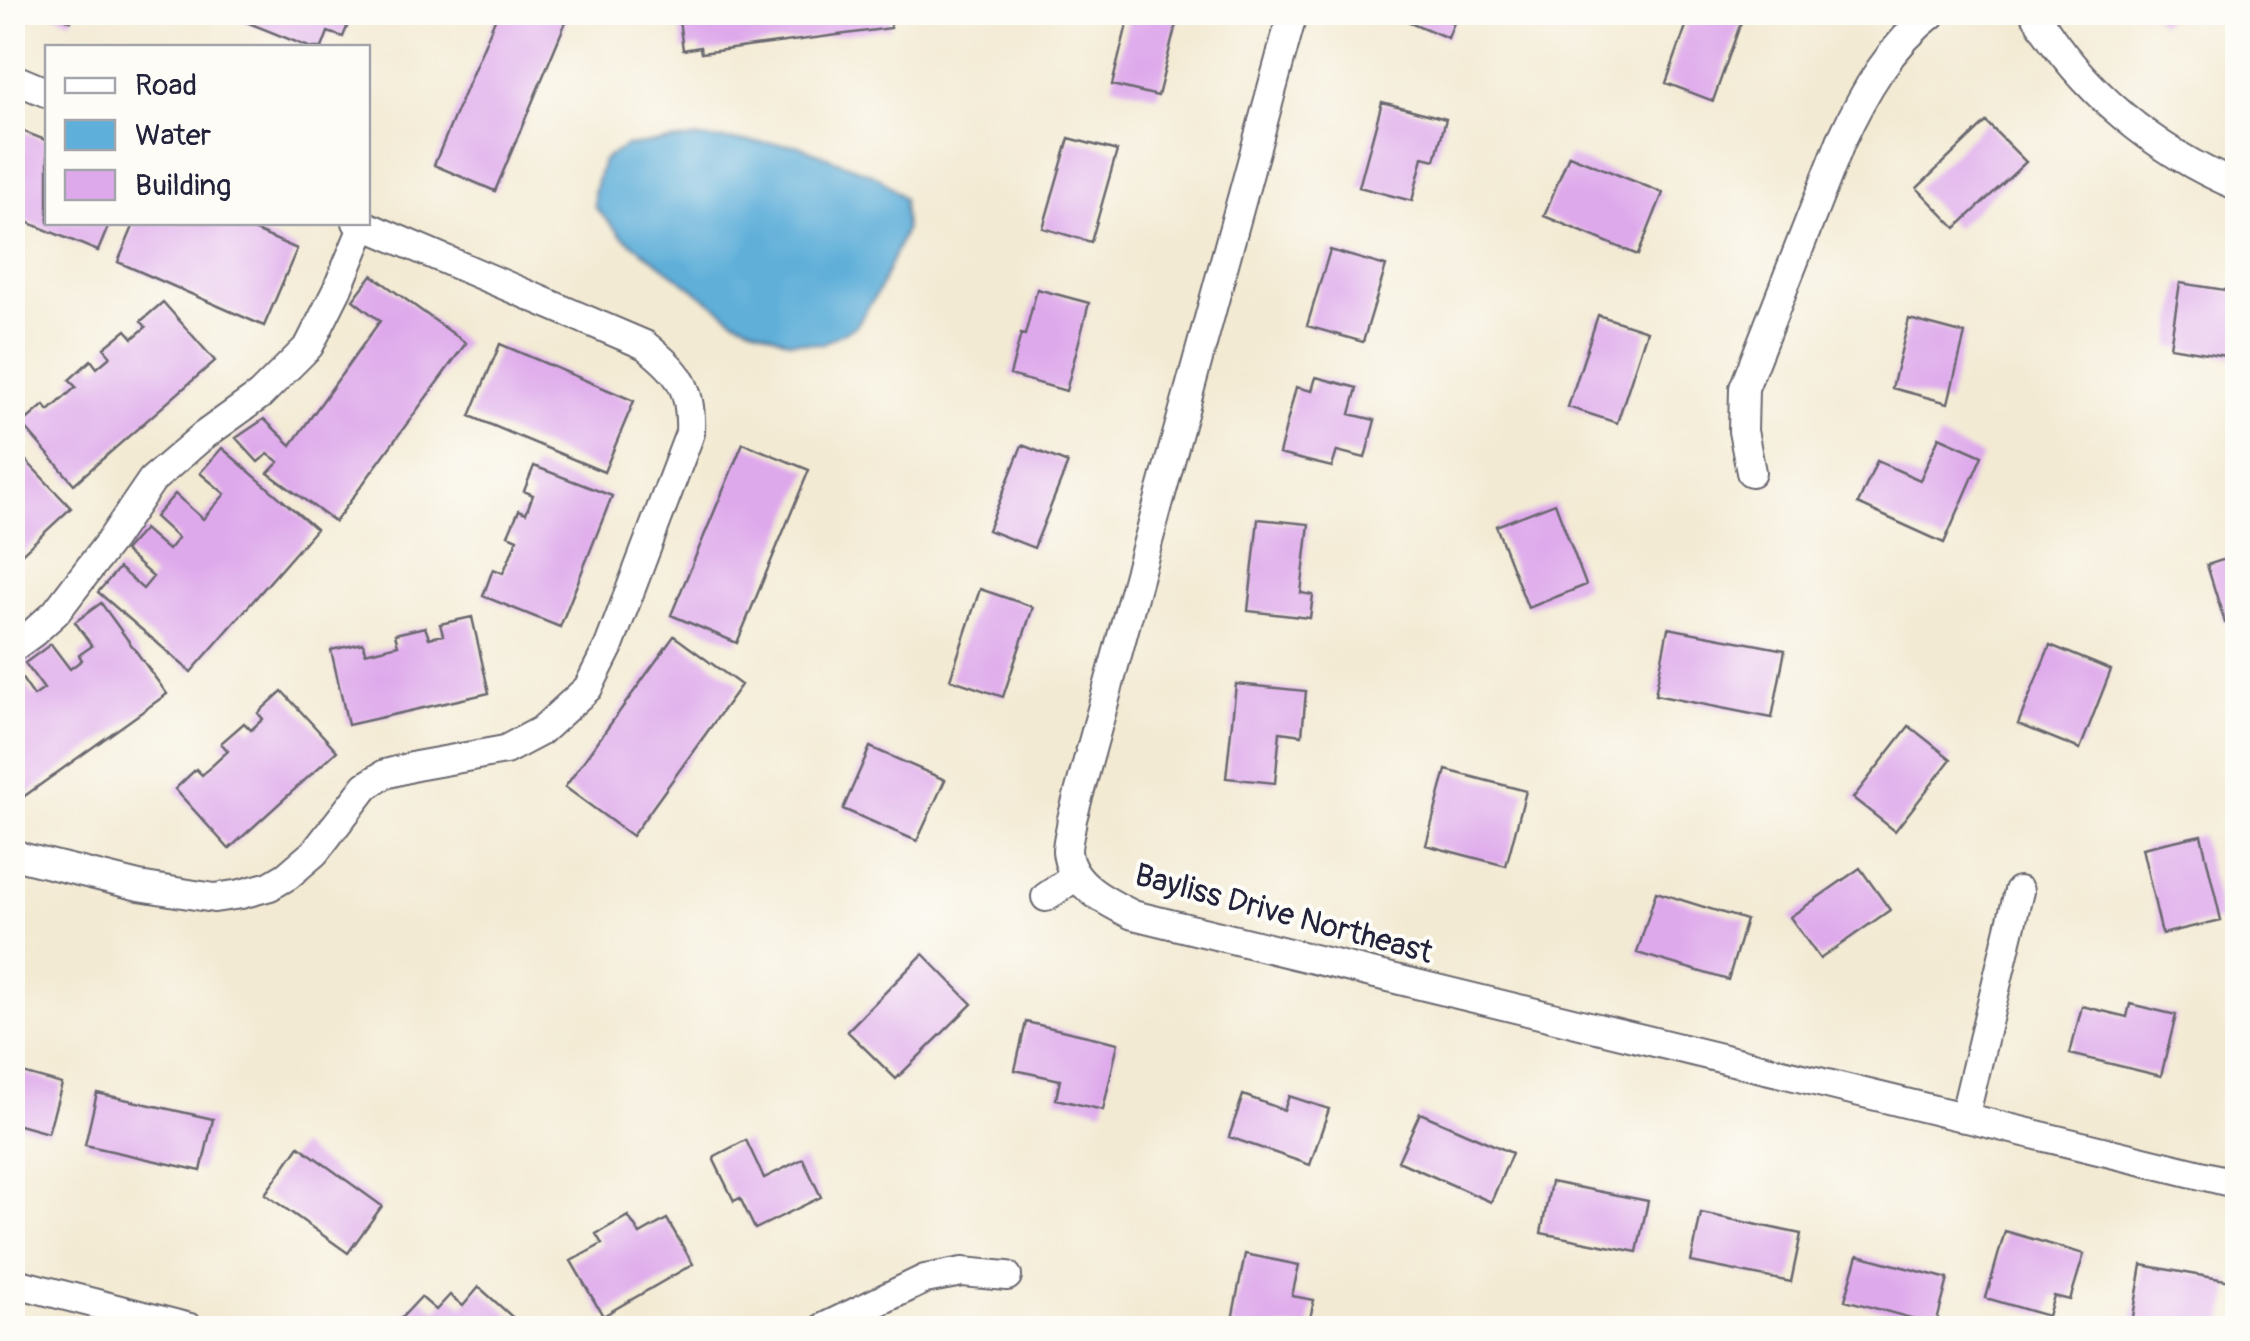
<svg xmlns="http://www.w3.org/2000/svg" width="2250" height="1341" font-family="Pangolin,sans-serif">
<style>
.water{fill:#5eafd9;stroke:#40688a;stroke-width:2.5}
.building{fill:#dea9eb}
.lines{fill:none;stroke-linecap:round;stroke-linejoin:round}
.street-casing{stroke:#6b6870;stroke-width:32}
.street{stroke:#fff;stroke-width:28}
.labels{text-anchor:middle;stroke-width:8;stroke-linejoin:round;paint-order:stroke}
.street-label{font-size:32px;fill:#22223b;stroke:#fdfcf7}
</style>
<rect width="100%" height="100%" fill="#fdfcf7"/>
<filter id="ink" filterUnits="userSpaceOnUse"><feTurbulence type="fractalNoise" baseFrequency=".01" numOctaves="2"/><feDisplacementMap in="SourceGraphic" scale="20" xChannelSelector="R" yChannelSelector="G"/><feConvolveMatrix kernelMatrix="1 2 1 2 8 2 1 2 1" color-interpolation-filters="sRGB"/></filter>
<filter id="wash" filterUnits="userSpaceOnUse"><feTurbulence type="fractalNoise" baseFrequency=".0048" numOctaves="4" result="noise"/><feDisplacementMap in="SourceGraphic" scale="40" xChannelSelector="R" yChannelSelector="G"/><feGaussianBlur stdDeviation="2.25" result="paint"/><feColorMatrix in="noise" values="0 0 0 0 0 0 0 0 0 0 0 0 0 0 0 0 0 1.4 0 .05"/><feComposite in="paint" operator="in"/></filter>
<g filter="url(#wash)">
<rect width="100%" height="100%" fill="#f3ead3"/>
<path class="water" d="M 697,138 L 796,145 L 879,177 L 903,198 L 905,230 L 879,290 L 856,326 L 821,344 L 788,341 L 734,319 L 622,236 L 595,207 L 594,192 L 603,160 L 626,146 Z"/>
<g id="blocks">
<path class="building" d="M 49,12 L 74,12 L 71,21 Z
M 236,12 L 353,12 L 343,37 L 328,32 L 322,48 L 311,48 L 234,17 Z
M 498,12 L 570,12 L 495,191 L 434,165 Z
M 678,12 L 900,12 L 901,15 L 889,16 L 891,28 L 701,53 L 700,47 L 683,50 Z
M 1130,12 L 1179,12 L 1158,96 L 1112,85 Z
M 1400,12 L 1458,12 L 1448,38 L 1398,17 Z
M 1691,12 L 1744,14 L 1713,101 L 1666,83 Z
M 2151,12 L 2176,12 L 2160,24 Z
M 1382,102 L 1446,119 L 1435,160 L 1423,157 L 1412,201 L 1359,187 Z
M 1986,122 L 2026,162 L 1956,228 L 1917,188 Z
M 12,127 L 48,141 L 48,222 L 110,222 L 98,251 L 12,216 Z
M 1069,138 L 1117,151 L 1091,242 L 1043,228 Z
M 1569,155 L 1663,193 L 1638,255 L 1544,216 Z
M 135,222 L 235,222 L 297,249 L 264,326 L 118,262 Z
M 1330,250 L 1386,266 L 1363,342 L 1307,326 Z
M 372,275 L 466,343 L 335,522 L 268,473 L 279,462 L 268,454 L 258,462 L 236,438 L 264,419 L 291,445 L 380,321 L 353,300 Z
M 2180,283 L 2238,292 L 2238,358 L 2170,347 Z
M 1037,289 L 1089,303 L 1066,391 L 1010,375 L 1021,334 L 1025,335 Z
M 163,302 L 215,361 L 74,484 L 22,424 L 44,405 L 49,411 L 76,387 L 69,380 L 91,360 L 97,368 L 111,356 L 104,348 L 126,330 L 133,338 L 146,327 L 141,321 Z
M 1598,315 L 1647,331 L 1617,423 L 1568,407 Z
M 1909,319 L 1965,334 L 1948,403 L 1892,388 Z
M 500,344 L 634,401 L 604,472 L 470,416 Z
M 1316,377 L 1357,388 L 1350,414 L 1375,420 L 1365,458 L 1337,451 L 1332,467 L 1279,454 L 1296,387 L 1312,391 Z
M 1939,437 L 1982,456 L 1944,543 L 1858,504 L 1877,461 L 1920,480 Z
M 743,443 L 809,470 L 737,643 L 671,615 Z
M 1022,445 L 1068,463 L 1034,548 L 988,530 Z
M 222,448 L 316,529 L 191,672 L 98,592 L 119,568 L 143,589 L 153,577 L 124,551 L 144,529 L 168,550 L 178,538 L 155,517 L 175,494 L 203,519 L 225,494 L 200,473 Z
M 15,449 L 71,508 L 12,563 L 12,452 Z
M 534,466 L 612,496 L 560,627 L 483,596 L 493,569 L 503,573 L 510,557 L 517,539 L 508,535 L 519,510 L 526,513 L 533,495 L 524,491 Z
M 1555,503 L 1586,585 L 1528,608 L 1496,526 Z
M 1258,519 L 1309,524 L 1301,593 L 1313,595 L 1310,618 L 1248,611 Z
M 2238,555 L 2238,619 L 2225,623 L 2207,565 Z
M 980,589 L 1033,607 L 1003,697 L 950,679 Z
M 101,603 L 167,694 L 12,805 L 12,673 L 16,670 L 34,696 L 44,689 L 25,663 L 51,644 L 70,669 L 82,660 L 79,655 L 92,646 L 75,622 Z
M 472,617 L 489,693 L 348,725 L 331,650 L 363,643 L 365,653 L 398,645 L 395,634 L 425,627 L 429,638 L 443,635 L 440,624 Z
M 1668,628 L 1785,650 L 1772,718 L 1655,695 Z
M 674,636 L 741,685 L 632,836 L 565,787 Z
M 2050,645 L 2111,670 L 2080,749 L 2018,724 Z
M 1236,684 L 1306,691 L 1302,735 L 1280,732 L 1275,783 L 1226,778 Z
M 282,691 L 337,751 L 229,849 L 175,789 L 196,769 L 202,775 L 228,751 L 221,743 L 244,723 L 251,730 L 263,719 L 258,713 Z
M 1909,726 L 1951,759 L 1895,831 L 1853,798 Z
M 870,747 L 945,780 L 917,841 L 843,809 Z
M 1446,770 L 1526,791 L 1506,866 L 1426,845 Z
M 2201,835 L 2221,920 L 2162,934 L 2142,848 Z
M 1860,868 L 1890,910 L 1820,959 L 1790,917 Z
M 1656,892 L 1746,920 L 1728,980 L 1637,953 Z
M 923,954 L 972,1004 L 896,1079 L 847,1031 Z
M 2130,1004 L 2176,1015 L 2161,1076 L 2070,1054 L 2082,1006 L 2127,1017 Z
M 1026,1022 L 1118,1043 L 1103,1110 L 1056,1099 L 1060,1080 L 1015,1070 Z
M 12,1070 L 62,1084 L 48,1133 L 12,1123 Z
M 97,1093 L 213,1119 L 201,1171 L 85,1145 Z
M 1243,1095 L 1284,1110 L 1289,1096 L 1329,1109 L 1310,1165 L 1229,1137 Z
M 1420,1113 L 1512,1153 L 1491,1202 L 1398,1161 Z
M 746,1140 L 764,1178 L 803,1159 L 821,1197 L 755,1229 L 740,1198 L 734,1201 L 714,1160 L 715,1156 Z
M 299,1146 L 382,1206 L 348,1253 L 265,1194 Z
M 1551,1182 L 1648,1201 L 1637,1252 L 1541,1233 Z
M 1701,1213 L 1801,1234 L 1791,1282 L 1691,1262 Z
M 628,1216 L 640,1234 L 667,1219 L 693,1264 L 603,1316 L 571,1261 L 602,1244 L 596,1234 Z
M 2005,1231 L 2084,1254 L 2070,1300 L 2054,1296 L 2048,1316 L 1986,1298 Z
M 1245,1254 L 1299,1265 L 1292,1296 L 1314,1300 L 1308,1328 L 1235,1328 L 1235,1326 L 1231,1325 Z
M 1858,1255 L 1948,1279 L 1936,1325 L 1845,1300 Z
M 2142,1265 L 2231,1281 L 2223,1328 L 2131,1328 Z
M 479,1287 L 519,1323 L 514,1328 L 392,1328 L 421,1297 L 436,1310 L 450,1295 L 463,1306 Z"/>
</g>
</g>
<g filter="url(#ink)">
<use href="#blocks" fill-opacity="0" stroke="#6b6870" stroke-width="2.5"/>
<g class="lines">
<g class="street-casing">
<path id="street" d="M 1293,12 L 1072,819 C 1071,829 1067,841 1067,851 C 1069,884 1107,902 1133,915 L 2238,1184
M 2034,12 C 2081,90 2154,151 2238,186
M 12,78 L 48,93
M 1751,472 L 1743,431 L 1744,388 L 1841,141 C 1864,91 1890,46 1934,12
M 12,648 L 34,632 L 56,612 L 111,540 L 152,480 L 203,436 L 260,395 L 309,346 L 337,290 L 364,225
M 12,852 L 21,857 L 139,886 L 214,898 L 241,894 L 270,886 L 287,876 L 315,852 L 366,786 L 385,774 L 416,766 L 505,750 L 541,731 L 588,688 L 609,646 L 690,433 C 692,387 680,374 645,345 L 357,222
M 1046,897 L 1076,876
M 1964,1118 L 2019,891
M 12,1282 L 190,1328
M 823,1328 L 925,1279 L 962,1272 L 1007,1276"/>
</g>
<use href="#street" class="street"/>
</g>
</g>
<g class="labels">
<g class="street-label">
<text transform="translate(1284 913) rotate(15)" y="11">Bayliss Drive Northeast</text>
</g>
</g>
<rect width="2250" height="1341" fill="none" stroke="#fdfcf7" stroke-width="50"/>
<rect x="45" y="45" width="325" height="180" fill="#fdfcf7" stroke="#a5a5ac" stroke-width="2.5"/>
<rect x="65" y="78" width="50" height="15" fill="#ffffff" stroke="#a5a5ac" stroke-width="2.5"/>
<text x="135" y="95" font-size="30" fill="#22223b">Road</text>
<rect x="65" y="120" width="50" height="30" fill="#5eafd9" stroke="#a5a5ac" stroke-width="2.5"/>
<text x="135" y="145" font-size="30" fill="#22223b">Water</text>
<rect x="65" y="170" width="50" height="30" fill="#dea9eb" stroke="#a5a5ac" stroke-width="2.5"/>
<text x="135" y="195" font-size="30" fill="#22223b">Building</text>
</svg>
